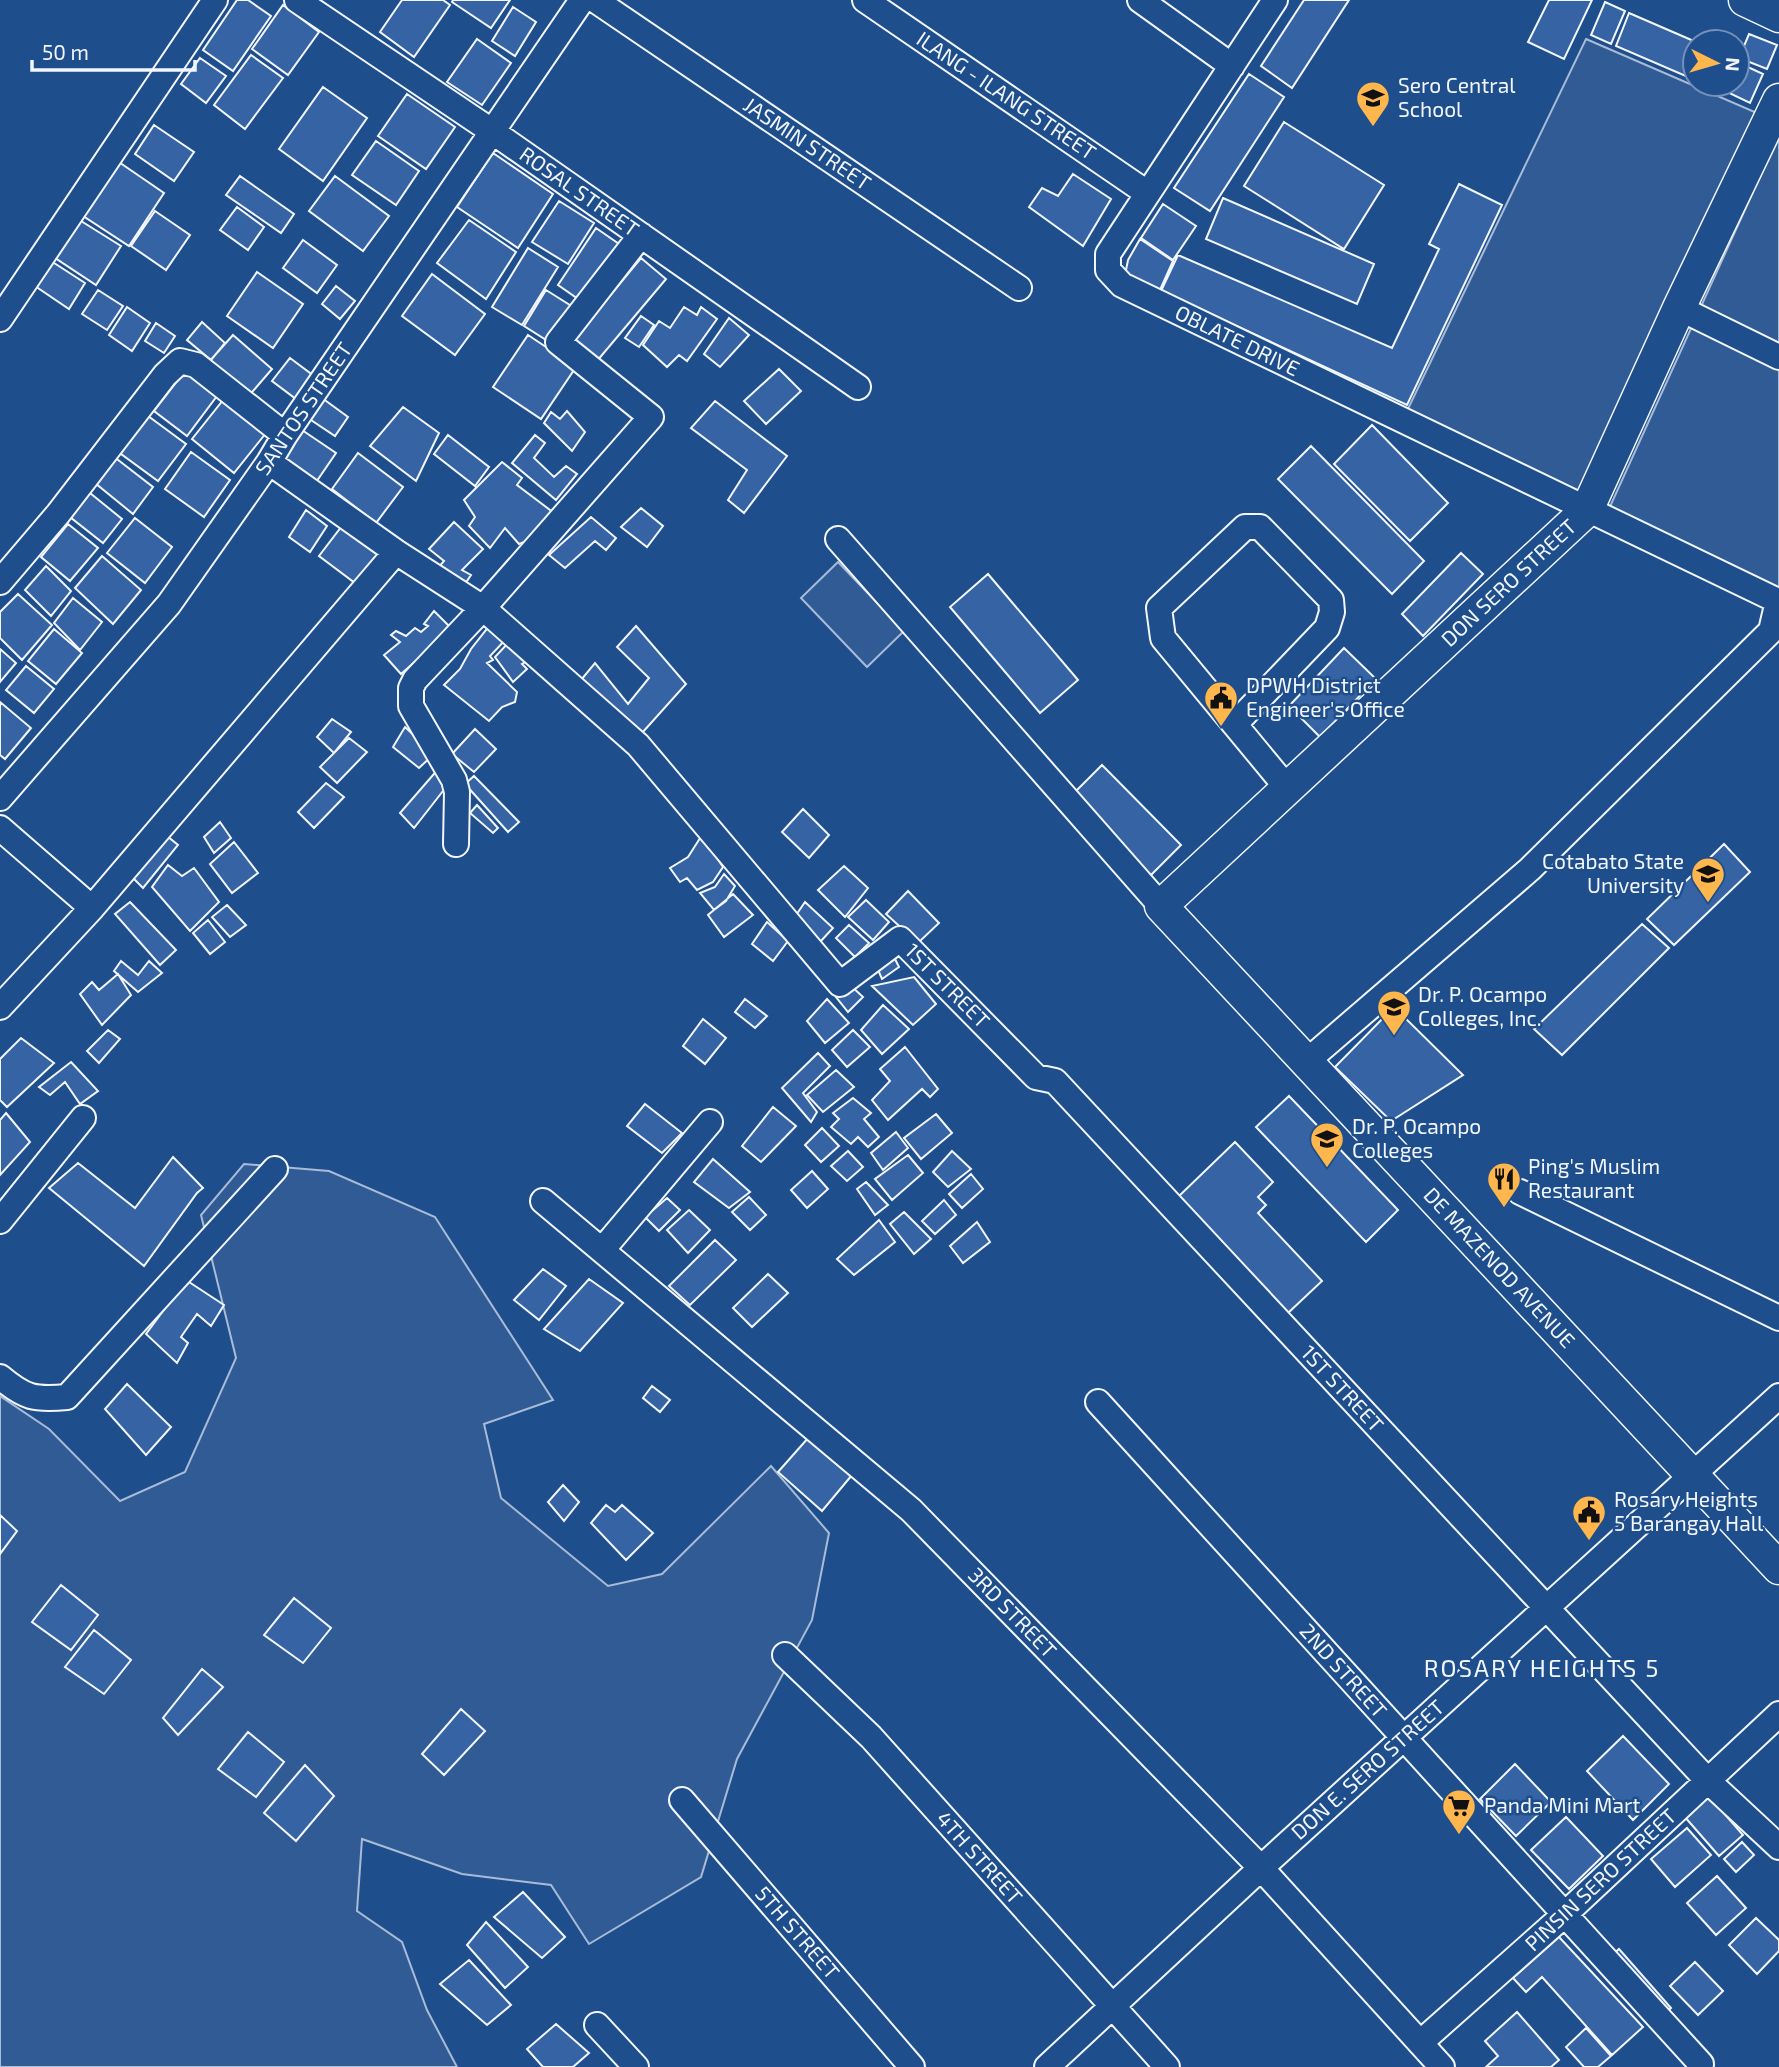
<svg xmlns="http://www.w3.org/2000/svg" width="1779" height="2067" font-family="'Exo 2',sans-serif">
<style>
.green{fill:#305b95;stroke:#a8bbd7;stroke-width:2}
.building{fill:#3563a3;stroke:#f2f6ff;stroke-width:2}
.lines{fill:none;stroke-linecap:round;stroke-linejoin:round}
.minor-casing{stroke:#f2f6ff;stroke-width:28}
.major-casing{stroke:#f2f6ff;stroke-width:35}
.minor{stroke:#1f4e8c;stroke-width:24}
.major{stroke:#1f4e8c;stroke-width:32}
.labels{text-anchor:middle;stroke-width:5;stroke-linejoin:round;paint-order:stroke}
.poi-label{font-size:21px;fill:#f2f6ff;stroke:#1f4e8c;text-anchor:start}
.street-label{font-size:21px;fill:#f2f6ff;stroke:#1f4e8c}
.quarter-label{font-size:24px;letter-spacing:2px;fill:#f2f6ff;stroke:#1f4e8c}
</style>
<rect width="100%" height="100%" fill="#1f4e8c"/>
<path class="green" d="M 1586,39 L 1757,113 L 1578,497 L 1405,415 Z
M 1779,135 L 1779,590 L 1608,511 Z
M 838,562 L 904,631 L 867,667 L 801,598 Z
M 244,1164 L 329,1171 L 435,1217 L 553,1400 L 484,1424 L 501,1498 L 608,1586 L 662,1574 L 771,1466 L 829,1533 L 812,1620 L 737,1759 L 701,1877 L 589,1944 L 551,1885 L 462,1874 L 362,1839 L 357,1911 L 402,1942 L 427,2010 L 457,2067 L 0,2067 L 0,1396 L 49,1429 L 120,1501 L 185,1472 L 236,1358 L 201,1215 Z"/>
<path class="building" d="M 237,0 L 248,0 L 271,16 L 233,71 L 203,50 Z
M 402,0 L 443,0 L 450,5 L 414,57 L 380,32 Z
M 453,0 L 510,0 L 491,28 L 452,2 Z
M 1304,0 L 1349,0 L 1292,88 L 1261,66 Z
M 1549,0 L 1592,0 L 1564,59 L 1528,42 Z
M 1605,2 L 1625,11 L 1611,44 L 1591,35 Z
M 283,5 L 319,32 L 288,75 L 252,49 Z
M 513,7 L 536,22 L 515,56 L 492,41 Z
M 1629,13 L 1696,42 L 1695,80 L 1616,46 Z
M 1749,34 L 1777,45 L 1767,69 L 1739,58 Z
M 477,39 L 511,63 L 482,105 L 447,82 Z
M 251,55 L 283,78 L 245,129 L 214,105 Z
M 200,58 L 226,76 L 206,103 L 181,84 Z
M 1737,62 L 1763,74 L 1750,103 L 1723,90 L 1725,84 L 1737,84 Z
M 1249,74 L 1284,97 L 1210,211 L 1174,188 Z
M 323,87 L 367,118 L 323,181 L 279,149 Z
M 407,94 L 455,127 L 426,169 L 378,136 Z
M 1284,122 L 1384,185 L 1344,249 L 1244,186 Z
M 154,125 L 194,152 L 174,181 L 135,154 Z
M 376,141 L 419,171 L 396,205 L 352,175 Z
M 493,153 L 553,194 L 518,248 L 457,207 Z
M 113,158 L 164,193 L 129,246 L 77,212 Z
M 1073,174 L 1111,199 L 1083,246 L 1029,207 L 1042,188 L 1058,196 Z
M 240,176 L 294,214 L 281,233 L 226,195 Z
M 335,176 L 389,216 L 363,251 L 309,211 Z
M 1459,184 L 1502,205 L 1407,405 L 1161,291 L 1178,255 L 1392,348 L 1439,249 L 1429,244 Z
M 1223,198 L 1374,264 L 1357,304 L 1206,239 Z
M 559,201 L 594,223 L 568,264 L 532,242 Z
M 1163,204 L 1196,226 L 1173,260 L 1141,238 Z
M 237,207 L 264,227 L 248,250 L 220,230 Z
M 155,211 L 190,235 L 166,270 L 131,246 Z
M 73,216 L 121,246 L 96,285 L 49,254 Z
M 469,220 L 516,252 L 486,299 L 437,263 Z
M 596,228 L 622,246 L 584,303 L 558,285 Z
M 1140,239 L 1173,261 L 1160,290 L 1125,275 L 1128,260 Z
M 303,240 L 337,265 L 317,293 L 283,268 Z
M 528,248 L 558,267 L 522,325 L 492,307 Z
M 641,258 L 666,279 L 597,361 L 573,340 Z
M 51,261 L 85,283 L 69,309 L 35,286 Z
M 257,272 L 303,304 L 273,348 L 227,316 Z
M 432,274 L 485,314 L 455,355 L 402,316 Z
M 336,286 L 355,301 L 340,319 L 322,304 Z
M 98,290 L 123,306 L 107,330 L 82,314 Z
M 546,290 L 573,307 L 551,343 L 524,326 Z
M 127,307 L 150,323 L 132,351 L 109,335 Z
M 684,307 L 697,315 L 701,307 L 717,319 L 687,361 L 679,355 L 667,367 L 643,345 L 659,321 L 670,328 Z
M 641,316 L 654,325 L 639,347 L 625,338 Z
M 729,318 L 749,335 L 720,367 L 704,354 Z
M 202,322 L 225,343 L 211,360 L 187,340 Z
M 156,323 L 175,336 L 164,353 L 145,341 Z
M 233,335 L 272,369 L 247,398 L 208,363 Z
M 528,335 L 576,367 L 541,419 L 493,387 Z
M 290,358 L 314,376 L 296,399 L 272,381 Z
M 779,369 L 801,391 L 766,424 L 744,401 Z
M 185,371 L 217,396 L 187,436 L 154,411 Z
M 322,398 L 348,417 L 335,436 L 308,418 Z
M 224,399 L 266,433 L 234,473 L 192,439 Z
M 715,401 L 787,456 L 744,513 L 728,500 L 747,470 L 691,428 Z
M 403,407 L 439,433 L 416,481 L 370,446 Z
M 567,411 L 585,432 L 572,451 L 544,423 L 551,412 L 560,419 Z
M 144,413 L 186,444 L 158,481 L 117,451 Z
M 1372,425 L 1448,503 L 1410,541 L 1334,464 Z
M 299,428 L 336,453 L 312,488 L 276,463 Z
M 448,435 L 489,467 L 475,486 L 434,454 Z
M 535,435 L 545,443 L 534,458 L 554,477 L 566,466 L 577,474 L 556,500 L 512,463 Z
M 1311,446 L 1424,561 L 1392,594 L 1278,479 Z
M 191,452 L 230,480 L 204,517 L 165,489 Z
M 358,453 L 403,487 L 376,523 L 332,489 Z
M 113,456 L 153,487 L 133,514 L 95,483 Z
M 502,462 L 522,478 L 517,485 L 554,513 L 527,541 L 519,544 L 505,528 L 490,548 L 469,526 L 475,517 L 464,500 Z
M 90,493 L 122,519 L 103,543 L 70,517 Z
M 641,508 L 663,526 L 647,547 L 621,527 Z
M 306,510 L 327,526 L 310,552 L 289,537 Z
M 591,517 L 616,538 L 606,550 L 595,541 L 565,568 L 549,555 Z
M 135,518 L 172,547 L 145,583 L 107,553 Z
M 345,522 L 385,552 L 359,586 L 319,556 Z
M 454,522 L 483,549 L 462,570 L 471,575 L 465,584 L 438,568 L 444,561 L 429,549 Z
M 68,524 L 98,548 L 70,581 L 41,557 Z
M 1461,553 L 1483,574 L 1423,636 L 1402,614 Z
M 102,556 L 141,590 L 113,624 L 75,588 Z
M 46,566 L 71,591 L 51,616 L 25,590 Z
M 988,574 L 1078,680 L 1040,713 L 950,607 Z
M 18,594 L 52,625 L 22,660 L 0,638 L 0,612 Z
M 73,598 L 102,622 L 80,650 L 54,623 Z
M 434,611 L 452,629 L 401,674 L 384,655 L 400,642 L 391,635 L 396,631 L 406,636 L 415,628 L 421,632 L 428,626 L 424,624 Z
M 490,625 L 507,638 L 490,656 L 493,660 L 487,663 L 517,692 L 515,702 L 502,707 L 489,721 L 444,685 L 460,669 L 471,649 Z
M 636,626 L 686,684 L 642,733 L 581,680 L 595,663 L 628,704 L 649,678 L 617,647 Z
M 54,629 L 82,653 L 56,684 L 28,661 Z
M 509,642 L 527,661 L 522,664 L 527,669 L 513,682 L 495,657 Z
M 1344,648 L 1376,679 L 1320,737 L 1289,706 Z
M 0,649 L 16,663 L 0,682 Z
M 26,666 L 54,689 L 34,713 L 6,690 Z
M 0,702 L 31,728 L 5,759 L 0,755 Z
M 332,719 L 351,732 L 334,753 L 317,737 Z
M 405,727 L 434,754 L 419,768 L 393,747 Z
M 475,729 L 496,749 L 474,772 L 452,754 Z
M 349,738 L 367,752 L 337,783 L 320,767 Z
M 1102,765 L 1181,845 L 1147,879 L 1068,799 Z
M 440,767 L 450,782 L 414,828 L 400,813 Z
M 474,776 L 519,822 L 508,832 L 465,784 Z
M 326,783 L 344,797 L 314,828 L 298,812 Z
M 477,805 L 498,828 L 493,833 L 470,813 Z
M 803,809 L 829,835 L 809,858 L 782,832 Z
M 220,822 L 231,838 L 214,853 L 204,837 Z
M 702,835 L 723,867 L 713,882 L 697,890 L 687,878 L 680,882 L 670,868 L 688,857 Z
M 167,836 L 178,845 L 143,888 L 132,877 Z
M 234,842 L 258,873 L 232,893 L 210,864 Z
M 1724,844 L 1750,872 L 1674,945 L 1647,919 Z
M 168,865 L 182,876 L 194,868 L 219,902 L 190,931 L 152,887 Z
M 844,866 L 868,888 L 845,917 L 818,890 Z
M 724,874 L 735,886 L 726,901 L 714,910 L 700,893 L 715,887 Z
M 908,891 L 939,923 L 918,943 L 886,914 Z
M 733,894 L 753,915 L 724,937 L 708,915 Z
M 866,900 L 889,922 L 873,940 L 848,917 Z
M 130,902 L 176,950 L 160,965 L 115,914 Z
M 805,902 L 833,928 L 820,942 L 794,918 Z
M 227,905 L 246,925 L 230,937 L 212,917 Z
M 208,920 L 225,942 L 210,954 L 193,933 Z
M 767,922 L 788,941 L 773,961 L 752,944 Z
M 1642,924 L 1669,948 L 1562,1055 L 1534,1029 Z
M 849,925 L 869,943 L 855,957 L 836,938 Z
M 892,953 L 899,967 L 882,979 L 875,963 Z
M 121,961 L 138,975 L 149,961 L 162,973 L 138,992 L 114,971 Z
M 118,974 L 131,995 L 102,1025 L 80,994 L 92,982 L 99,990 Z
M 914,977 L 936,1004 L 913,1025 L 872,986 Z
M 849,984 L 863,997 L 848,1012 L 836,997 Z
M 745,999 L 767,1016 L 755,1028 L 735,1012 Z
M 827,999 L 849,1023 L 825,1043 L 807,1021 Z
M 883,1005 L 909,1029 L 882,1054 L 861,1030 Z
M 1394,1007 L 1463,1075 L 1391,1121 L 1335,1067 Z
M 703,1019 L 726,1038 L 705,1064 L 683,1046 Z
M 108,1030 L 120,1039 L 99,1063 L 87,1051 Z
M 853,1030 L 870,1047 L 847,1067 L 832,1050 Z
M 21,1038 L 54,1063 L 7,1107 L 0,1100 L 0,1059 Z
M 905,1047 L 938,1089 L 930,1097 L 922,1089 L 888,1120 L 872,1100 L 890,1081 L 880,1069 Z
M 818,1053 L 830,1066 L 803,1093 L 817,1112 L 811,1122 L 782,1088 Z
M 71,1062 L 98,1091 L 80,1104 L 65,1082 L 50,1095 L 39,1087 Z
M 836,1070 L 854,1087 L 823,1112 L 807,1095 Z
M 1289,1096 L 1398,1210 L 1366,1242 L 1256,1127 Z
M 853,1098 L 871,1113 L 864,1119 L 879,1137 L 868,1147 L 858,1137 L 851,1144 L 831,1127 L 839,1119 L 833,1113 Z
M 645,1104 L 682,1133 L 662,1153 L 627,1126 Z
M 773,1107 L 796,1126 L 761,1162 L 742,1146 Z
M 6,1113 L 30,1142 L 0,1175 L 0,1120 Z
M 936,1114 L 952,1133 L 921,1159 L 904,1138 Z
M 822,1128 L 839,1146 L 821,1162 L 805,1145 Z
M 896,1132 L 908,1148 L 883,1170 L 871,1153 Z
M 1235,1142 L 1273,1182 L 1258,1197 L 1266,1205 L 1258,1213 L 1322,1281 L 1288,1313 L 1178,1197 Z
M 848,1151 L 863,1167 L 847,1181 L 831,1166 Z
M 952,1151 L 971,1169 L 948,1187 L 933,1172 Z
M 908,1155 L 923,1173 L 892,1200 L 875,1179 Z
M 173,1157 L 203,1188 L 197,1193 L 144,1266 L 49,1188 L 78,1163 L 135,1208 Z
M 713,1159 L 750,1192 L 729,1208 L 694,1182 Z
M 812,1171 L 828,1189 L 807,1208 L 791,1190 Z
M 971,1174 L 983,1189 L 962,1208 L 949,1194 Z
M 866,1182 L 888,1205 L 875,1215 L 857,1189 Z
M 749,1197 L 766,1215 L 750,1230 L 732,1212 Z
M 667,1198 L 680,1210 L 659,1231 L 645,1217 Z
M 944,1200 L 956,1215 L 935,1234 L 922,1221 Z
M 689,1210 L 710,1230 L 688,1253 L 667,1230 Z
M 904,1212 L 931,1239 L 914,1254 L 890,1224 Z
M 879,1220 L 895,1242 L 854,1275 L 837,1259 Z
M 977,1222 L 990,1242 L 963,1263 L 950,1246 Z
M 715,1240 L 736,1260 L 690,1305 L 669,1286 Z
M 543,1269 L 566,1286 L 539,1320 L 514,1300 Z
M 768,1274 L 788,1293 L 752,1327 L 733,1308 Z
M 589,1279 L 623,1303 L 580,1351 L 544,1329 Z
M 186,1280 L 224,1305 L 211,1326 L 197,1314 L 181,1337 L 188,1343 L 177,1363 L 146,1334 Z
M 127,1384 L 171,1427 L 146,1455 L 105,1409 Z
M 652,1386 L 670,1400 L 660,1412 L 643,1398 Z
M 809,1437 L 852,1475 L 822,1511 L 778,1472 Z
M 563,1485 L 579,1502 L 564,1521 L 548,1502 Z
M 606,1505 L 615,1512 L 622,1505 L 653,1533 L 626,1560 L 591,1523 Z
M 0,1515 L 17,1531 L 0,1554 Z
M 61,1585 L 98,1615 L 71,1650 L 32,1622 Z
M 294,1598 L 331,1628 L 303,1663 L 264,1635 Z
M 94,1630 L 131,1660 L 104,1694 L 65,1667 Z
M 202,1669 L 223,1687 L 178,1735 L 163,1718 Z
M 461,1709 L 485,1731 L 444,1775 L 422,1754 Z
M 248,1732 L 284,1762 L 256,1797 L 218,1769 Z
M 1623,1736 L 1669,1784 L 1633,1820 L 1587,1771 Z
M 1515,1764 L 1551,1802 L 1516,1836 L 1480,1799 Z
M 305,1765 L 334,1796 L 296,1841 L 264,1813 Z
M 1708,1795 L 1743,1835 L 1719,1856 L 1684,1816 Z
M 1566,1817 L 1603,1856 L 1569,1889 L 1531,1850 Z
M 1687,1828 L 1711,1855 L 1675,1887 L 1651,1859 Z
M 1742,1842 L 1754,1855 L 1736,1872 L 1724,1859 Z
M 1717,1876 L 1746,1908 L 1716,1935 L 1687,1903 Z
M 523,1892 L 565,1937 L 542,1958 L 494,1917 Z
M 1756,1918 L 1779,1940 L 1779,1951 L 1757,1974 L 1729,1945 Z
M 486,1922 L 528,1967 L 505,1988 L 467,1945 Z
M 1559,1937 L 1643,2027 L 1612,2055 L 1542,1977 L 1526,1992 L 1513,1978 Z
M 1619,1949 L 1671,2008 L 1662,2017 L 1609,1958 Z
M 469,1960 L 511,2005 L 487,2025 L 440,1984 Z
M 1695,1962 L 1723,1991 L 1698,2015 L 1670,1986 Z
M 1517,2012 L 1559,2060 L 1551,2067 L 1486,2067 L 1498,2056 L 1485,2041 Z
M 556,2024 L 589,2053 L 573,2067 L 543,2067 L 527,2049 Z
M 1586,2028 L 1611,2056 L 1598,2067 L 1584,2067 L 1566,2047 Z"/>
<g class="lines">
<g class="minor-casing">
<path id="minor" d="M 297,0 L 493,132 L 858,387
M 595,0 L 1019,288
M 865,0 L 1147,193
M 1140,0 L 1232,66
M 1275,0 L 1108,254 L 1108,270 L 1122,285 L 1778,601 L 1771,631 L 1530,869 L 1306,1062
M 1679,308 L 1779,357
M 0,319 L 215,0
M 269,462 L 396,552 L 483,608 L 638,745 L 840,984 L 900,939 L 1036,1077 L 1055,1081 L 1708,1781 L 1779,1847
M 838,539 L 1161,906
M 0,582 L 58,514 L 165,375 L 180,361 L 196,365 L 285,435
M 1235,724 L 1327,628 L 1332,612 L 1331,600 L 1260,527 L 1245,527 L 1159,608 L 1163,638 L 1288,789
M 0,798 L 169,604 L 269,462 L 285,435 L 582,0
M 0,828 L 92,908
M 456,844 L 457,792 L 454,780 L 411,706 L 411,688 L 415,680 L 483,608 L 651,417 L 558,342 L 641,235
M 0,1007 L 92,908 L 396,552
M 1520,1192 L 1779,1318
M 543,1201 L 911,1510 L 1261,1868 L 1442,2067
M 0,1221 L 83,1118
M 603,1249 L 710,1122
M 0,1377 C 25,1398 34,1400 67,1397 L 275,1169
M 1098,1402 L 1701,2064
M 785,1655 L 871,1737 L 1167,2067
M 682,1800 L 912,2067
M 597,2025 L 636,2067
M 1420,2043 L 1563,1916 L 1779,1714
M 1047,2067 L 1261,1868 L 1779,1396"/>
</g>
<g class="major-casing">
<path id="major" d="M 1745,0 L 1779,16
M 1779,100 L 1679,308 L 1587,510 L 1161,906 L 1779,1568"/>
</g>
<use href="#minor" class="minor"/>
<use href="#major" class="major"/>
</g>
<defs>
<g id="school-pin" transform="scale(1.75)"><path d="M0 17L-7.5 6A9.5 9.5 0 1 1 7.5 6Z" fill="#ffb74d" stroke="#1f4e8c"/><path d="M0-5L7-2L0 1L-7-2ZM-4 1L0 2.5L4 1V4Q0 6-4 4Z" fill="#111"/></g>
<g id="civic-pin" transform="scale(1.75)"><path d="M0 17L-7.5 6A9.5 9.5 0 1 1 7.5 6Z" fill="#ffb74d" stroke="#1f4e8c"/><path d="M-.6-6.5H3V-4.5H.6V-3L4-1V1h2V6H-6V1h2V-1L-.6-3ZM-1.2 2.5V6h2.4V2.5Z" fill="#111"/></g>
<g id="university-pin" transform="scale(1.75)"><path d="M0 17L-7.5 6A9.5 9.5 0 1 1 7.5 6Z" fill="#ffb74d" stroke="#1f4e8c"/><path d="M0-5L7-2L0 1L-7-2ZM-4 1L0 2.5L4 1V4Q0 6-4 4Z" fill="#111"/></g>
<g id="restaurant-pin" transform="scale(1.75)"><path d="M0 17L-7.5 6A9.5 9.5 0 1 1 7.5 6Z" fill="#ffb74d" stroke="#1f4e8c"/><path d="M-5-6h1v4h1v-4h1v4h1v-4h1v5L-1.5 .5V6h-2V.5L-5-1ZM5-6V6H3V1.5H1.5Q1.5-4 5-6Z" fill="#111"/></g>
<g id="supermarket-pin" transform="scale(1.75)"><path d="M0 17L-7.5 6A9.5 9.5 0 1 1 7.5 6Z" fill="#ffb74d" stroke="#1f4e8c"/><path d="M-6-5.5h2.5l.6 2H6L4.5 2H-2.5L-4.4-4H-6ZM-1.5 3.2a1.3 1.3 0 1 0 .1 0ZM3 3.2a1.3 1.3 0 1 0 .1 0Z" fill="#111"/></g>
</defs>
<g fill-rule="evenodd">
<use href="#school-pin" x="1373" y="98"/>
<use href="#civic-pin" x="1221" y="698"/>
<use href="#university-pin" x="1708" y="874"/>
<use href="#university-pin" x="1394" y="1007"/>
<use href="#university-pin" x="1327" y="1139"/>
<use href="#restaurant-pin" x="1504" y="1179"/>
<use href="#civic-pin" x="1589" y="1512"/>
<use href="#supermarket-pin" x="1459" y="1806"/>
</g>
<g class="labels">
<g class="poi-label">
<text x="1398" y="93">Sero Central<tspan x="1398" dy="24">School</tspan></text>
<text x="1246" y="693">DPWH District<tspan x="1246" dy="24">Engineer's Office</tspan></text>
<text x="1684" y="869" text-anchor="end">Cotabato State<tspan x="1684" dy="24">University</tspan></text>
<text x="1418" y="1002">Dr. P. Ocampo<tspan x="1418" dy="24">Colleges, Inc.</tspan></text>
<text x="1352" y="1134">Dr. P. Ocampo<tspan x="1352" dy="24">Colleges</tspan></text>
<text x="1528" y="1174">Ping's Muslim<tspan x="1528" dy="24">Restaurant</tspan></text>
<text x="1614" y="1507">Rosary Heights<tspan x="1614" dy="24">5 Barangay Hall</tspan></text>
<text x="1484" y="1813">Panda Mini Mart</text>
</g>
<g class="street-label">
<text transform="translate(1006 96) rotate(34)" y="7">ILANG - ILANG STREET</text>
<text transform="translate(807 144) rotate(34)" y="7">JASMIN STREET</text>
<text transform="translate(579 192) rotate(35)" y="7">ROSAL STREET</text>
<text transform="translate(1237 341) rotate(26)" y="7">OBLATE DRIVE</text>
<text transform="translate(304 409) rotate(-56)" y="7">SANTOS STREET</text>
<text transform="translate(1509 583) rotate(-43)" y="7">DON SERO STREET</text>
<text transform="translate(947 986) rotate(45)" y="7">1ST STREET</text>
<text transform="translate(1499 1268) rotate(47)" y="7">DE MAZENOD AVENUE</text>
<text transform="translate(1342 1389) rotate(47)" y="7">1ST STREET</text>
<text transform="translate(1012 1613) rotate(46)" y="7">3RD STREET</text>
<text transform="translate(1343 1671) rotate(48)" y="7">2ND STREET</text>
<text transform="translate(1368 1770) rotate(-42)" y="7">DON E. SERO STREET</text>
<text transform="translate(979 1858) rotate(48)" y="7">4TH STREET</text>
<text transform="translate(1601 1880) rotate(-43)" y="7">PINSIN SERO STREET</text>
<text transform="translate(797 1933) rotate(49)" y="7">5TH STREET</text>
</g>
<g class="quarter-label">
<text x="1542" y="1677">ROSARY HEIGHTS 5</text>
</g>
</g>
<g transform="translate(1716 63) rotate(95)"><circle r="33" fill="#1f4e8c" stroke="#7391ba" stroke-width="2"/>
<path d="M0-5L12 26L0 18L-12 26Z" fill="#ffb74d"/>
<text y="-10" font-size="19" font-weight="bold" text-anchor="middle" fill="#f2f6ff">N</text>
</g>
<path d="M32 60v10h163v-10" fill="none" stroke="#f2f6ff" stroke-width="3.5"/>
<text x="42" y="60" font-size="21" fill="#f2f6ff" stroke="#1f4e8c" stroke-width="5" paint-order="stroke">50 m</text>
</svg>
